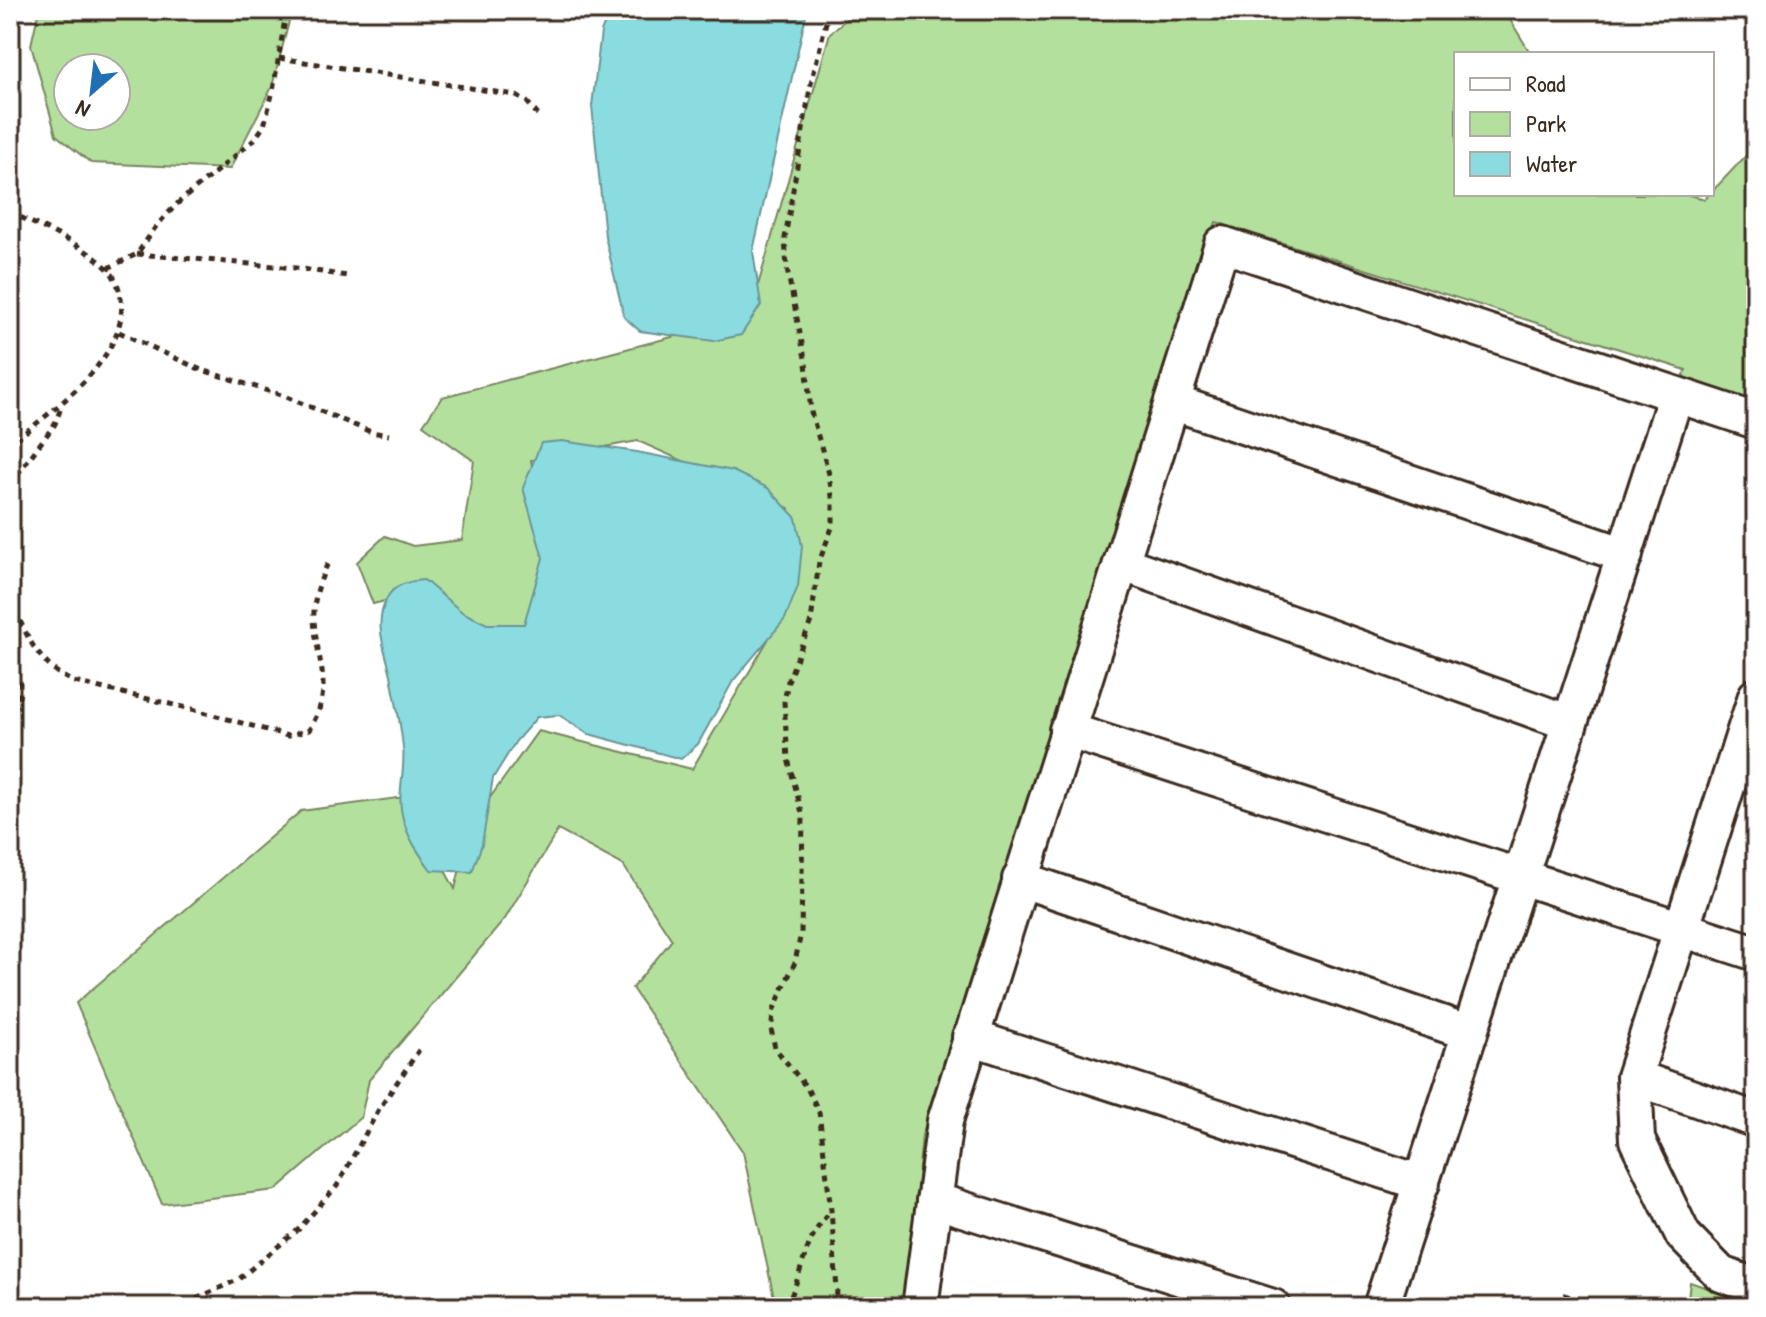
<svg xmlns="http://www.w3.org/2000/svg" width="1766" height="1317" font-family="'Patrick Hand',sans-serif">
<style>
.green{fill:#b4e09e;stroke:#78855e;stroke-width:2;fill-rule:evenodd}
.water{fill:#8adce1;stroke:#6a9593;stroke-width:2}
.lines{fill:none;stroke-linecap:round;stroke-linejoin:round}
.minor-casing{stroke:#3b2a1e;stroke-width:40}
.path{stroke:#3b2a1e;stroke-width:5;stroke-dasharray:6 6;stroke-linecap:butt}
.minor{stroke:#fff;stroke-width:34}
</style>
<rect width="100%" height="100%" fill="#fff"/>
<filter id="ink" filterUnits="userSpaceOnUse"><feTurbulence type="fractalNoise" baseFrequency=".0125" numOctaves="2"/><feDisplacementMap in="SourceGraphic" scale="16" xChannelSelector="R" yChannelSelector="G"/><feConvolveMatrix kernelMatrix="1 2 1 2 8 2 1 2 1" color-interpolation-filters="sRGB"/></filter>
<g filter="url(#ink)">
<path class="green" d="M 39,10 L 292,10 L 272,87 L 230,169 L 91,163 L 56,135 L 31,45 ZM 68,68 L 116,68 L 116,116 L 68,116 Z
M 857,10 L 1504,10 L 1531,54 L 1456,54 L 1456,194 L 1684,194 L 1705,199 L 1756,145 L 1756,214 L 1749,223 L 1756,224 L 1756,421 L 1676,395 L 1686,370 L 1216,222 L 950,1056 L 922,1135 L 906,1307 L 776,1307 L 743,1152 L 632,988 L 672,940 L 623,865 L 558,830 L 505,919 L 369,1080 L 361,1117 L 276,1190 L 162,1204 L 76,1003 L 301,811 L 405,797 L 455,889 L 471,824 L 538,731 L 692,769 L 768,640 L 789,508 L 638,441 L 531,460 L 548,559 L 526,632 L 466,627 L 416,593 L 373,604 L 357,562 L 385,536 L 413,546 L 462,540 L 474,461 L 423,425 L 442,397 L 749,317 L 830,33 Z
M 1690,1282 L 1756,1305 L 1756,1307 L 1687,1307 Z"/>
<path class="water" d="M 610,10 L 807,10 L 753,251 L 761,305 L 741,335 L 714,341 L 640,331 L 624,317 L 605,236 L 592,106 L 601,32 Z
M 562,441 L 637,452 L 733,471 L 768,488 L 796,518 L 802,546 L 798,586 L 785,619 L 733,681 L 698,744 L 681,759 L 589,734 L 559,715 L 537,717 L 516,741 L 493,778 L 482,844 L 472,872 L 431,870 C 420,855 409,840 404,822 C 395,795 406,773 403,748 C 401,724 395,699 391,675 C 385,648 373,625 387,598 C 394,584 410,581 424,580 L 462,612 L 487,624 L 524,624 L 543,558 L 523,488 L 541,443 Z"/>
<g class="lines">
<g class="minor-casing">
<path id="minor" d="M 1172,402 L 1625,555
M 1121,563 L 1570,723
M 1756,696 L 1634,1077 L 1637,1140 L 1683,1235 L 1721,1274 L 1756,1286
M 1067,730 L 1756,953
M 1020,879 L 1470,1033
M 970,1037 L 1422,1183
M 1634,1077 L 1756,1120
M 934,1200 L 1273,1307
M 920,1307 L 945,1121 L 1222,244 L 1756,421
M 1381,1307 L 1676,395"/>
</g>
<path class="path" d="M 829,10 L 810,88 L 785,238 L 787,269 L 806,363 L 811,412 L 829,474 L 833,504 L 833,525 L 819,562 L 811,621 L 788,681 L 784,702 L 788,759 L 803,817 L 801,933 L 795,962 L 774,1009 L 771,1029 L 775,1048 L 807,1088 L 819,1112 L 831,1210 L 837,1289 L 836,1307
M 279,58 L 515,95 L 527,102 L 538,115
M 10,212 C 41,228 80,242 106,267 C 113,273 118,284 120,293 C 134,355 52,411 10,444
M 137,254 L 296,268 L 347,276
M 108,268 L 137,254 L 157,225 L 178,203 L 253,141 L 264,126 L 273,91 L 284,25 L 290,10
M 119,332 L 199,369 L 284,396 L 371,432 L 389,435
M 10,484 L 55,424 L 62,405
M 10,599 C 26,633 37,666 74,682 L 192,709 L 288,736 L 309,730 C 336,686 316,663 314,618 C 313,599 320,580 328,563
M 10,659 C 27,679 19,701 10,723
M 188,1307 L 192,1301 L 239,1279 L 299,1229 L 337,1186 L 379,1109 L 419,1050
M 786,1307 C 804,1272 803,1239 831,1211
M 1543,1307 L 1564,1295 L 1607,1307"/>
<use href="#minor" class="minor"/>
</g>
</g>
<rect width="1766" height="1317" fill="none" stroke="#fff" stroke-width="40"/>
<rect x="20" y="20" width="1726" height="1277" fill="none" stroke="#3b2a1e" stroke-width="3" filter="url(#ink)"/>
<rect x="1454" y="52" width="260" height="144" fill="#ffffff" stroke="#b1aaa5" stroke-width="2"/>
<rect x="1470" y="78" width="40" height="12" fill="#ffffff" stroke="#b1aaa5" stroke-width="2"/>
<text x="1526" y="92" font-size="24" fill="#3b2a1e">Road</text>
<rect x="1470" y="112" width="40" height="24" fill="#b4e09e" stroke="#b1aaa5" stroke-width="2"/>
<text x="1526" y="132" font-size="24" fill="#3b2a1e">Park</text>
<rect x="1470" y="152" width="40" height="24" fill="#8adce1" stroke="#b1aaa5" stroke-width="2"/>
<text x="1526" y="172" font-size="24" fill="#3b2a1e">Water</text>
<g transform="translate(92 92) rotate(208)"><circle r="38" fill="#ffffff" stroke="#b1aaa5" stroke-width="2"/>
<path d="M0-6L14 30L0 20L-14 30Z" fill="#1f6fb2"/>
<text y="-12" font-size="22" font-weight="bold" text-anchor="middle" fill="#3b2a1e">N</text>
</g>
</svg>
